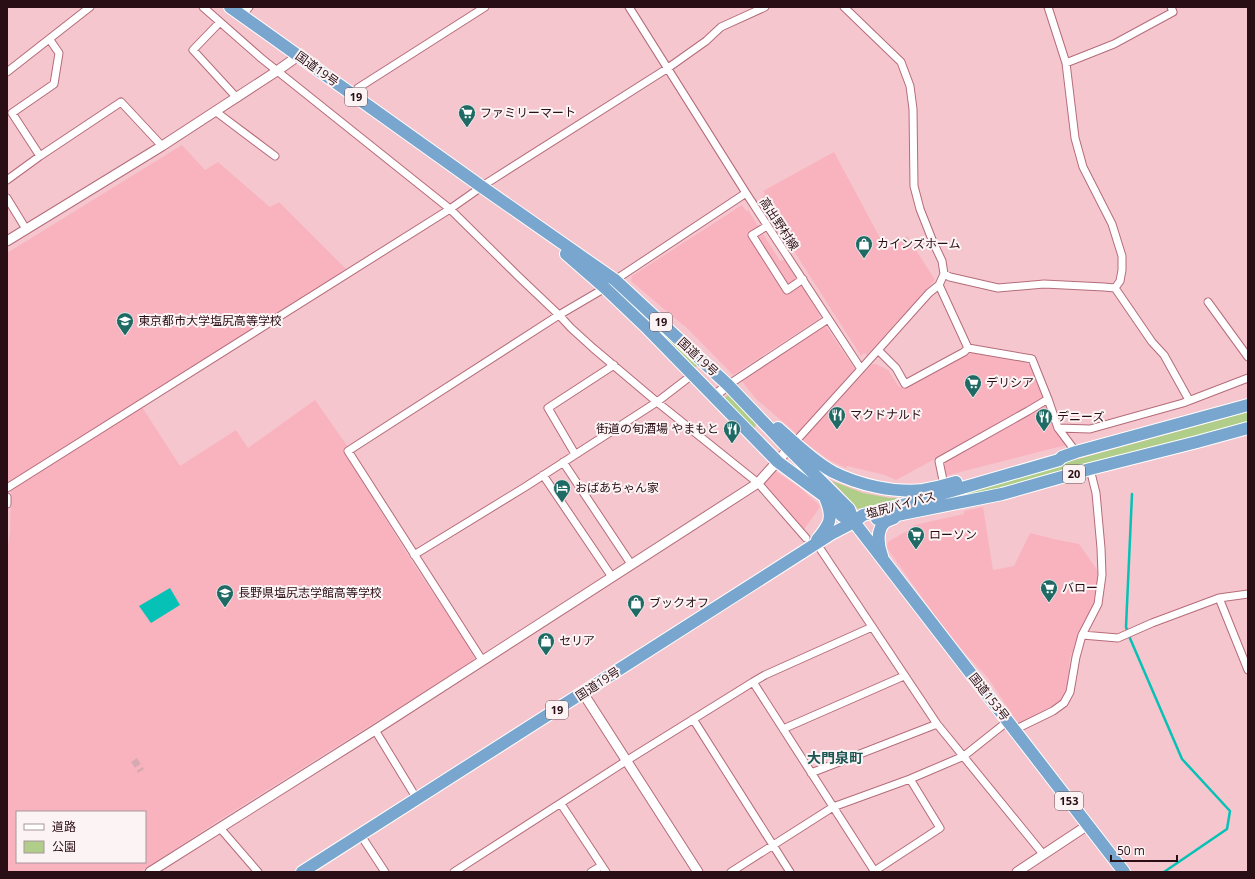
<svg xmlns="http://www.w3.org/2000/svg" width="1255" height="879" font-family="'Open Sans','Noto Sans JP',sans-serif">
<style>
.built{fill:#f8b3bf;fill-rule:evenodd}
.green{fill:#b0ce89}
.water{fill:#06c1b6}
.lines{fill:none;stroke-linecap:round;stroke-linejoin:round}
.stream{stroke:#06c1b6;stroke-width:2.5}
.minor-tunnel{stroke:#d7aab2;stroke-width:7;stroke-dasharray:7 3.5;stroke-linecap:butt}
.minor-casing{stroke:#b46c7a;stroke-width:9}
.tertiary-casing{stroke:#b46c7a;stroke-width:11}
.trunk-casing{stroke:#fff;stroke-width:14}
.minor{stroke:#fff;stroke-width:7}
.tertiary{stroke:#fff;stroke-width:9}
.trunk{stroke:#78a6ce;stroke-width:12}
.labels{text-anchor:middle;stroke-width:4;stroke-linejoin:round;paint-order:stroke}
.shield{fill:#fbf3f4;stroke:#695358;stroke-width:1}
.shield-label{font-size:11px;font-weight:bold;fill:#2a0e15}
.street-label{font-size:12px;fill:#2a0e15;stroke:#fbf3f4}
.poi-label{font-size:12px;fill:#2a0e15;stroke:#fbf3f4;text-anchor:start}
.quarter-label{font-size:14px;font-weight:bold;fill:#1b5551;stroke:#fbf3f4}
</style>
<rect width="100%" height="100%" fill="#f6c6ce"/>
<path class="built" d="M 182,145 L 205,170 L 218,162 L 270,207 L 279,202 L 347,270 L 11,483 L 8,482 L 7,479 L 7,253 Z
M 834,152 L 886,249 L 907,236 L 935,280 L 867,355 L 864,353 L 861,356 L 764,204 L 762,197 L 765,194 L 763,191 Z
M 742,205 L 746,211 L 748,210 L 780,261 L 785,259 L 820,315 L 819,319 L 733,375 L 684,325 L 683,325 L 631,281 L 632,276 Z
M 825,325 L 855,369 L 797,434 L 756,399 L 740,379 Z
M 973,352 L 1026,362 L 1031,367 L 1043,395 L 1042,401 L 896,480 L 885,475 L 847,466 L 846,468 L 829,460 L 802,440 L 872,364 L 876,364 L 888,370 L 899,387 L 914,384 Z
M 315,400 L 348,447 L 343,450 L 411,560 L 475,656 L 473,661 L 221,819 L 140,872 L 7,872 L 7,552 L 10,531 L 11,488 L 142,407 L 180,466 L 236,430 L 248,448 ZM 17,812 L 145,812 L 145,862 L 17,862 Z
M 1047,404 L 1066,445 L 945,476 L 944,469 L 946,462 L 953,455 Z
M 775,471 L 799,487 L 818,504 L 820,507 L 803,531 L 763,483 Z
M 983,507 L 993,570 L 1014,566 L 1030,533 L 1058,540 L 1079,544 L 1098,571 L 1099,583 L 1092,611 L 1075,652 L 1072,652 L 1070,658 L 1067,690 L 1061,700 L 1054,705 L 1018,723 L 988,678 L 963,651 L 939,621 L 887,548 L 888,542 L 903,533 L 913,529 L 914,525 L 964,514 L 964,511 Z"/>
<path class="green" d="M 657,325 L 697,364 L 697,366 L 694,368 L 654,330 L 654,326 Z
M 728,395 L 731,396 L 756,423 L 755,427 L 754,428 L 724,400 L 724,398 Z
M 1248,412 L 1248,422 L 1227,428 L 1004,488 L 887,512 L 983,489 L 1042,469 Z
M 832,481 L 863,493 L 890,498 L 908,498 L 909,500 L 858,509 Z"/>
<path class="water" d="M 170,588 L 180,605 L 151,623 L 139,606 Z"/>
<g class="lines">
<path class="stream" d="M 1132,494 L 1126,627 L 1129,636 L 1182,759 L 1230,811 L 1227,829 L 1164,872"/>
<path class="minor-tunnel" d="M 134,760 L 141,771"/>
<g class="minor-casing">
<path id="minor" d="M 203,7 L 261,58 L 450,209 L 519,277 L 559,315 L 571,328 L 593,348 L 657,402 L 758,483 L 806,538
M 629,7 L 746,193 L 861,369 L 795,442
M 844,7 L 901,62 L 910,86 L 913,109 L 914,186 L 920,209 L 933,242 L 942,261 L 944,274 L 939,285 L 929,293 L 861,369
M 1048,7 L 1066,63 L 1075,138 L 1083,167 L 1112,224 L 1122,256 L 1122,270 L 1120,281 L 1115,288
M 242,16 L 249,7
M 220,22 L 193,50 L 237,98
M 1066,63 L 1114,44 L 1173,12 L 1171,7
M 7,72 L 90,7
M 353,95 L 358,88 L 485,7
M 215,111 L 275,156
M 40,156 L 12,113 L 54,84 L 59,53 L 50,40
M 7,180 L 40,156 L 121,102 L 162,146
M 7,198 L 26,229
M 767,226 L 752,235 L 787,290 L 803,279
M 944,274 L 950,277 L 998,288 L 1044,284 L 1104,287 L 1115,288 L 1152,342 L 1164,355 L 1189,400
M 615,280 L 746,193
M 939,285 L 968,348
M 1208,302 L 1248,357
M 968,348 L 1032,359 L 1048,399 L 1058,428 L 1076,452
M 878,350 L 896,368 L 905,384 L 964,352 L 968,348
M 728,385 L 828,319
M 1058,428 L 1090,429 L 1183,403 L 1248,378
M 575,454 L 548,408 L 614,365
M 563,462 L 631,564
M 543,475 L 612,577
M 944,485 L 939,461 L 1028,411 L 1048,399
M 7,488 L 450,209 L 487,183 L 668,68 L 706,41 L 721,27 L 765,7
M 7,497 L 7,504
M 817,544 L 937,724 L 1043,854
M 414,555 L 525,487 L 657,402 L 692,375
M 1219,598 L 1248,670
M 1082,635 L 1118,638 L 1152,623 L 1219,598 L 1248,594
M 482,660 L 348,451 L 559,315 L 605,288
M 753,682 L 765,675 L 872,627
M 693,719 L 790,872
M 783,729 L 904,676
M 375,730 L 417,799
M 1014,730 L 1053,711 L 1064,703 L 1070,692 L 1076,657 L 1082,635 L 1098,604 L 1102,575 L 1101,548 L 1096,493 L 1090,469
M 811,773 L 937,724
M 561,804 L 606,872
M 220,828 L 258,872
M 360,834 L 385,872
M 454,872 L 626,761 L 753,682 L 875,872
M 591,872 L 601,866
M 731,872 L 833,807 L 910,779 L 964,756 L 1008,721
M 873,872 L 940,828 L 910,779"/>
</g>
<g class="tertiary-casing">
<path id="tertiary" d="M 7,241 L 162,146 L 277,71 L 298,56
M 713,397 L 728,385
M 583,693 L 698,872
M 150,872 L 375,730 L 758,483 L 793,444
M 1017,872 L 1088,825"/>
</g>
<g class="trunk-casing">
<path id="trunk" d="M 230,7 L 482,187 L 615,280 L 728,385 L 789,449 L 849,509 L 854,522 L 1124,872
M 566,254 L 605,288 L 648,329 L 778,462 L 824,496 L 842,516 L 854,522
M 778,428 C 795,443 813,461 833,472 C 859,485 894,493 923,490 C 934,488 946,485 956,482
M 877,519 L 1002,494 L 1090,469 L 1197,442 L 1248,428
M 817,540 C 829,525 834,519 826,500
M 882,556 C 878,546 876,530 885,522 C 888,520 891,519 894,518
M 302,872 L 831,534 L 854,522 L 863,515 L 910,503 L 1059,460 L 1062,457 L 1076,452 L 1248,405"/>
</g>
<use href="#minor" class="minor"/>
<use href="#tertiary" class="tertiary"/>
<use href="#trunk" class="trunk"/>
</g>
<defs>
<g id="supermarket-pin" transform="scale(0.9)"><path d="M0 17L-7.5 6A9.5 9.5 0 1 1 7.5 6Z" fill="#1f6a64" stroke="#fbf3f4"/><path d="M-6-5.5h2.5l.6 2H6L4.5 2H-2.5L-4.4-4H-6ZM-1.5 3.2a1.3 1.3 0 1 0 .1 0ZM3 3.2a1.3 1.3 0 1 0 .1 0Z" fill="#fff"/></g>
<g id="shop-pin" transform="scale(0.9)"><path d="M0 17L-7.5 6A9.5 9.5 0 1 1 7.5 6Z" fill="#1f6a64" stroke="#fbf3f4"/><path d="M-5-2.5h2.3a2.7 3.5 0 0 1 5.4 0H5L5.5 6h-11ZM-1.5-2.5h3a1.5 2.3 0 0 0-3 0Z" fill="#fff"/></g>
<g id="school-pin" transform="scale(0.9)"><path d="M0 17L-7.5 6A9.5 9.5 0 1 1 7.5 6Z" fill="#1f6a64" stroke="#fbf3f4"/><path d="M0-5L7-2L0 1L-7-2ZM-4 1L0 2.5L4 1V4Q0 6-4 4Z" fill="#fff"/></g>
<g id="restaurant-pin" transform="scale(0.9)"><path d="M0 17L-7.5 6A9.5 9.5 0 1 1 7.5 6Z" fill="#1f6a64" stroke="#fbf3f4"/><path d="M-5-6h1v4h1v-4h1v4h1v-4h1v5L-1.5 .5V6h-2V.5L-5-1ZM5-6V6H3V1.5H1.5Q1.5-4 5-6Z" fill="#fff"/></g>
<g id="hotel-pin" transform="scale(0.9)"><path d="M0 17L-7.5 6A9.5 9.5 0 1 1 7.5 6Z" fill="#1f6a64" stroke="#fbf3f4"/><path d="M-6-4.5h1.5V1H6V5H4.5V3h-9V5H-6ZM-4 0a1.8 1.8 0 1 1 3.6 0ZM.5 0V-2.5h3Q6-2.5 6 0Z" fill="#fff"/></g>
</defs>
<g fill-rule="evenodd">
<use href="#supermarket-pin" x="467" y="113"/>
<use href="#shop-pin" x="864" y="244"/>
<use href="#school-pin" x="125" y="321"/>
<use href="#supermarket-pin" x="973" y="383"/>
<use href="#restaurant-pin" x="837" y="415"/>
<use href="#restaurant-pin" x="1044" y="417"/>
<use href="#restaurant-pin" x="732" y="429"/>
<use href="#hotel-pin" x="562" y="488"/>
<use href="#supermarket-pin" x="916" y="535"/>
<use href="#supermarket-pin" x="1049" y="588"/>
<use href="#school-pin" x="225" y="593"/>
<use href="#shop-pin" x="636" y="603"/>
<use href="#shop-pin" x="546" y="641"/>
</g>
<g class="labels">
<g class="shield">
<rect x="345" y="88" width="22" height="18" rx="3"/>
<rect x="650" y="313" width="22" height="18" rx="3"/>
<rect x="1063" y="465" width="22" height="18" rx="3"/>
<rect x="546" y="701" width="22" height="18" rx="3"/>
<rect x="1055" y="792" width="28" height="18" rx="3"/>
</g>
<g class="shield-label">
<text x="356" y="101">19</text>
<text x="661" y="326">19</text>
<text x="1074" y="478">20</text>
<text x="557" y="714">19</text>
<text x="1069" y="805">153</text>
</g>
<g class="street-label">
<text transform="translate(317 69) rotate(36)" y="4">国道19号</text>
<text transform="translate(779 224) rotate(57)" y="4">高出野村線</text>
<text transform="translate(698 357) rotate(43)" y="4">国道19号</text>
<text transform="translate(901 505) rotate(-15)" y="4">塩尻バイパス</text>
<text transform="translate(598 684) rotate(-33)" y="4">国道19号</text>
<text transform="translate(989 697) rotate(52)" y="4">国道153号</text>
</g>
<g class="poi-label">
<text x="480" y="117">ファミリーマート</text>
<text x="877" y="248">カインズホーム</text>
<text x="138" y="325">東京都市大学塩尻高等学校</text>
<text x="986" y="387">デリシア</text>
<text x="850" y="419">マクドナルド</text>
<text x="1057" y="421">デニーズ</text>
<text x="719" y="433" text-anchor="end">街道の旬酒場 やまもと</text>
<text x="575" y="492">おばあちゃん家</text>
<text x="929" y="539">ローソン</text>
<text x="1062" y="592">バロー</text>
<text x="238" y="597">長野県塩尻志学館高等学校</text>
<text x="649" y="607">ブックオフ</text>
<text x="559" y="645">セリア</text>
</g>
<g class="quarter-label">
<text x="835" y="763">大門泉町</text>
</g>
</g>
<rect width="1255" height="879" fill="none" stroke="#2a0e15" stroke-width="16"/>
<rect x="16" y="811" width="130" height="52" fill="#fbf3f4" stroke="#a7979b"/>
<rect x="24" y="824" width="20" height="6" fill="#ffffff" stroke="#a7979b"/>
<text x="52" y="831" font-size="12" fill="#2a0e15">道路</text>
<rect x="24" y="841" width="20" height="12" fill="#b0ce89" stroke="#a7979b"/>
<text x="52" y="851" font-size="12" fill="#2a0e15">公園</text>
<path d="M1111 855v6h66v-6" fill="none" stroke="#2a0e15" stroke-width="2"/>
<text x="1117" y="855" font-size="12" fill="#2a0e15" stroke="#fbf3f4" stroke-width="3" paint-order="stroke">50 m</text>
</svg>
